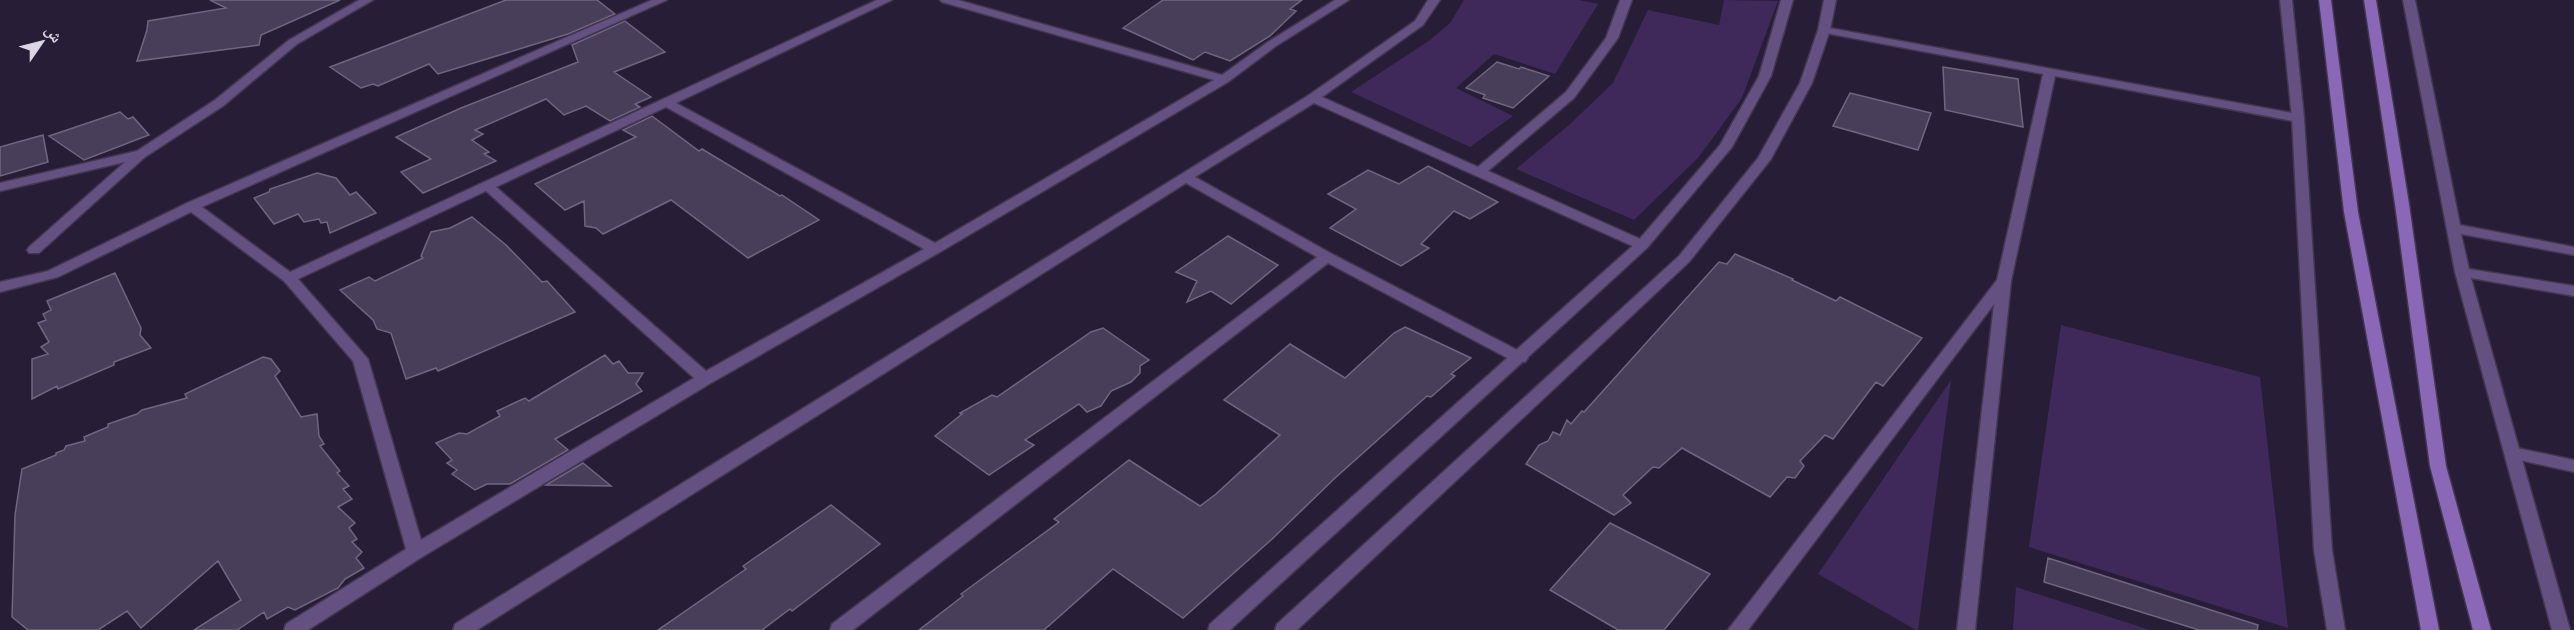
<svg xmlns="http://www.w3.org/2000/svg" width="2574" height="630" font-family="Commissioner,'Noto Naskh Arabic',sans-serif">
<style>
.green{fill:#3f295a}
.building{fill:#493e59;stroke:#706582;stroke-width:1.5}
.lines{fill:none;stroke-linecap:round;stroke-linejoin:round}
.minor-casing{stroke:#41374f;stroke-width:3}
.tertiary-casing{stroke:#41374f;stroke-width:3}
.secondary-casing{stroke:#41374f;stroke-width:3}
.minor{fill:#655082;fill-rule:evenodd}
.tertiary{fill:#655082;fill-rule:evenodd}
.secondary{fill:#8a68b7;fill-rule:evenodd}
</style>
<rect width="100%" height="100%" fill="#281d36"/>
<path class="green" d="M 1464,0 L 1579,0 L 1598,4 L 1555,74 L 1494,54 L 1456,88 L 1513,116 L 1470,147 L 1351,92 L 1430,40 L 1450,23 Z
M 1724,0 L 1778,1 L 1742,98 L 1698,158 L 1634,220 L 1516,169 L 1569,125 L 1613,83 L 1648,10 L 1719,25 Z
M 2061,325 L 2260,377 L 2288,628 L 2029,547 Z
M 1951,380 L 1918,630 L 1916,630 L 1818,574 Z
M 2016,587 L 2150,630 L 2013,630 Z"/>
<path class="building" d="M 210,0 L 340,0 L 261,35 L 259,45 L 137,61 L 147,30 L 148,21 L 226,8 Z
M 506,0 L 597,0 L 615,14 L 568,34 L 438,74 L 429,64 L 378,86 L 373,84 L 361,88 L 330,67 Z
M 1163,0 L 1302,0 L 1290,9 L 1296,11 L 1270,36 L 1230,61 L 1205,52 L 1193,60 L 1123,28 Z
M 625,21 L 665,52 L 614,72 L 651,97 L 635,104 L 640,107 L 610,121 L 586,106 L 564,115 L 546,99 L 475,130 L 483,134 L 472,140 L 489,152 L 484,154 L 496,161 L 423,193 L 401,172 L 431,159 L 396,137 L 461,108 L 578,62 L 572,45 Z
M 1497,62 L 1519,69 L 1521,67 L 1549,76 L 1513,108 L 1483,98 L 1485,95 L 1466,88 Z
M 1943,67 L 2018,79 L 2023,127 L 1945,110 Z
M 1850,93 L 1931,113 L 1918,150 L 1833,126 Z
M 120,112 L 128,119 L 133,117 L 149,135 L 84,160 L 49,136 Z
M 652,116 L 699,151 L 702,149 L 780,196 L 782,195 L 819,220 L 748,258 L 671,200 L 603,234 L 596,228 L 585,226 L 584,201 L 565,210 L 535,184 L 636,137 L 623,130 Z
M 43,135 L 48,162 L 0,176 L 0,147 Z
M 1428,166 L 1498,202 L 1470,219 L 1454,211 L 1421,244 L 1429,248 L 1401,266 L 1330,228 L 1356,209 L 1328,194 L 1368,170 L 1399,184 Z
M 317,173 L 336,178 L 350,195 L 356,192 L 376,213 L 330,233 L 327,222 L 321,223 L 319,219 L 304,222 L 298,214 L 274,224 L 254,198 L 269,192 L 270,189 Z
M 472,217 L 506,245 L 542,282 L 547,281 L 575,312 L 438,371 L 436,368 L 406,379 L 391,333 L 377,329 L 373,320 L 340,290 L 369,277 L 375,281 L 423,258 L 421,256 L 431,232 L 450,228 Z
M 1228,236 L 1278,265 L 1231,304 L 1211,291 L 1187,302 L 1197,281 L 1176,272 Z
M 1735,254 L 1793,279 L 1792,280 L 1836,301 L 1840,297 L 1922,338 L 1883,386 L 1876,382 L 1833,439 L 1825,435 L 1800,461 L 1804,466 L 1795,478 L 1787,477 L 1770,497 L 1682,448 L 1659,468 L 1653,467 L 1623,495 L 1631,503 L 1614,515 L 1526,464 L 1539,445 L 1548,441 L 1553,432 L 1560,435 L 1567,420 L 1571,424 L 1582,411 L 1584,412 L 1719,262 L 1727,264 Z
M 115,273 L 141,328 L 140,335 L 151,348 L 114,362 L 114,365 L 58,389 L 57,386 L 32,399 L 32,359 L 48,354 L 41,347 L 49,342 L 38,323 L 46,320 L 43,314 L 51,310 L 47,301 Z
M 1405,327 L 1471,358 L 1451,374 L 1455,376 L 1431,397 L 1427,396 L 1335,478 L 1271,540 L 1183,618 L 1113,569 L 1044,630 L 919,630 L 963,596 L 961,594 L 1059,522 L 1054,519 L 1129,460 L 1200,506 L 1216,494 L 1280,435 L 1224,400 L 1290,344 L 1345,378 L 1394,333 Z
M 1103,328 L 1149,360 L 1140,366 L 1140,373 L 1131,382 L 1111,391 L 1101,406 L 1087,412 L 1079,404 L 1025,440 L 1034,445 L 989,475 L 935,436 L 962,414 L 960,413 L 992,395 L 997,397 L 1091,332 Z
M 605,355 L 613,364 L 619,361 L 628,373 L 643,373 L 636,384 L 642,391 L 555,439 L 568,450 L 510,484 L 487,484 L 475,490 L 452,474 L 457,470 L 447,463 L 452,460 L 436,443 L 459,433 L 467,434 L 500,416 L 497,411 L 525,398 L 529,401 Z
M 263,357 L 271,359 L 280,371 L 275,376 L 301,417 L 317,414 L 319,436 L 324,444 L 320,446 L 340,471 L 337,473 L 349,486 L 343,489 L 352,499 L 338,507 L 355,523 L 349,528 L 357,539 L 352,542 L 362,552 L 356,558 L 364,568 L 345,579 L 338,588 L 295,610 L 288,607 L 267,619 L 264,612 L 237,630 L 194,630 L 241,600 L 218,561 L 141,628 L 127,611 L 98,630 L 28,630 L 12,617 L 15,515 L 22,469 L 56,455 L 56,453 L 64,450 L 66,446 L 85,441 L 84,437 L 108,427 L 108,424 L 137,414 L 142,410 L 187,398 L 185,394 Z
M 583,463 L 611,486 L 546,485 Z
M 831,505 L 880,544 L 792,611 L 790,609 L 762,630 L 658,630 L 746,569 L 743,566 Z
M 1610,523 L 1710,574 L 1664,630 L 1618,630 L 1550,590 Z
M 2048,558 L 2258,625 L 2257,630 L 2199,630 L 2044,582 Z"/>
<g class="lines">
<g class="minor-casing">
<path id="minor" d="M 359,0 L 373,0 L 297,44 L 223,106 L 145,157 L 39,253 L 29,253 L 27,250 L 29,247 L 125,162 L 0,191 L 0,183 L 137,151 L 215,100 L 289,40 Z
M 652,0 L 667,0 L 202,207 L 290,272 L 877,0 L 892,0 L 676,103 L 935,243 L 1214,80 L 942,2 L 940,0 L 958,0 L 1222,75 L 1268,42 L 1335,0 L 1349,0 L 1276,46 L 1228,82 L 940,252 L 711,383 L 422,557 L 308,630 L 284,630 L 286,624 L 406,549 L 353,361 L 284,281 L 191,212 L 58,277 L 0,292 L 0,282 L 48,271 L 187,203 ZM 666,107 L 924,249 L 706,371 L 496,187 ZM 486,191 L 694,378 L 421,540 L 368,359 L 298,279 Z
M 1428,0 L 1440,0 L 1423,25 L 1322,97 L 1478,167 L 1566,92 L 1606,38 L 1620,0 L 1632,0 L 1618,38 L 1574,98 L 1488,171 L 1647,242 L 1649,245 L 1647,248 L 1637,248 L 1314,103 L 1195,177 L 1332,254 L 1525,354 L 1528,358 L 1525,362 L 1515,362 L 1328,263 L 853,630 L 830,630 L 832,624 L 1317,257 L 1186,183 L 477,630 L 453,630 L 455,624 L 1309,95 L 1415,21 Z
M 1824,27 L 2298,114 L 2304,118 L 2298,122 L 2055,76 L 2011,281 L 1975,630 L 1957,630 L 1994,304 L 1748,630 L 1728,630 L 1997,280 L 2043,74 L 1820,32 L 1820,28 Z
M 2512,447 L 2574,460 L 2574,472 L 2506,457 L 2504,453 L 2506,449 Z"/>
</g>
<g class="tertiary-casing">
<path id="tertiary" d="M 1781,0 L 1793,0 L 1771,76 L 1732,147 L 1647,248 L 1230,630 L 1208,630 L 1210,624 L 1637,242 L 1720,145 L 1759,76 Z
M 1824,0 L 1836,0 L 1830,30 L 1812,83 L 1771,159 L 1689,262 L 1297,630 L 1275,630 L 1277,624 L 1679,256 L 1758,158 L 1800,83 L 1818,30 Z
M 2280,0 L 2292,0 L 2304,118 L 2332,550 L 2345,630 L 2327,630 L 2314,550 L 2292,118 Z
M 2403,0 L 2415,0 L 2460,225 L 2574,247 L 2574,255 L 2461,234 L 2469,269 L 2574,286 L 2574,296 L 2471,278 L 2570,630 L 2552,630 L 2455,272 Z"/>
</g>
<g class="secondary-casing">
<path id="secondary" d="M 2319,0 L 2331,0 L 2358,212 L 2439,630 L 2421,630 L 2344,212 Z
M 2364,0 L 2376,0 L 2409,204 L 2446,466 L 2491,630 L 2473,630 L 2430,466 L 2395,204 Z"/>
</g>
<use href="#minor" class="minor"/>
<use href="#tertiary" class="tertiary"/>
<use href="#secondary" class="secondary"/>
</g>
<g transform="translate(42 42) rotate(55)" stroke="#281d36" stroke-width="4.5" paint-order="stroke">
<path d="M0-4.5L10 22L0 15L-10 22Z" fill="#dbd5e6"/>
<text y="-9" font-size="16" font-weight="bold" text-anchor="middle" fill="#dbd5e6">ش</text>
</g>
</svg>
